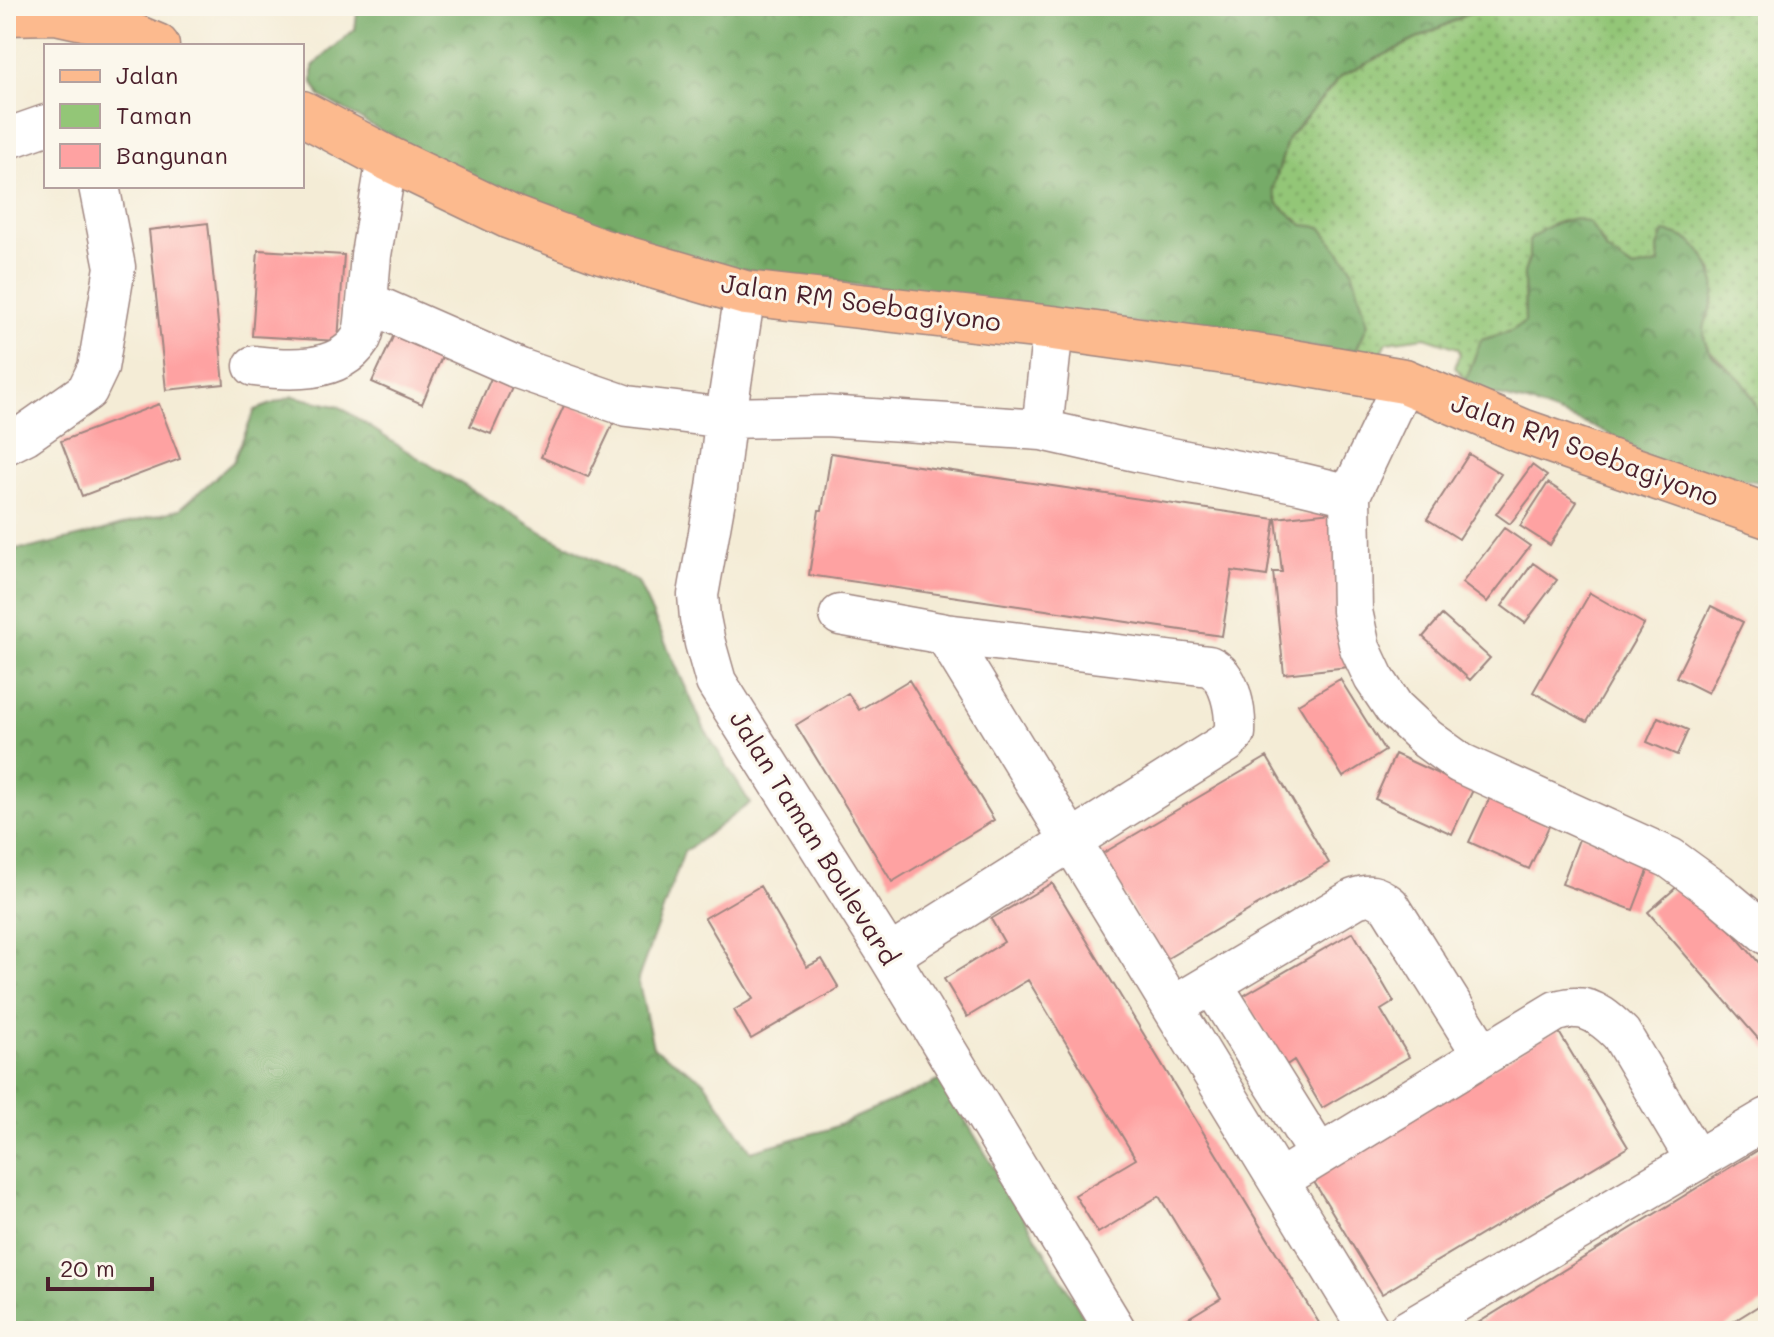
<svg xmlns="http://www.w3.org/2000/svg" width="1774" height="1337" font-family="Mali,sans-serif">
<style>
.green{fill:url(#green-dots);stroke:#6e7251;stroke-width:2}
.forest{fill:url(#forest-crowns);stroke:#60654a;stroke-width:2}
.building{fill:#fea2a2}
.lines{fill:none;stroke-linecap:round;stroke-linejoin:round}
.minor-casing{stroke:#9f8680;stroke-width:43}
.major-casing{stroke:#9f8680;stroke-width:47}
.minor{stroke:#fff;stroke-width:40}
.major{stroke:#fcba8e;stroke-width:44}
.labels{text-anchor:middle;stroke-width:6;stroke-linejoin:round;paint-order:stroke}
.street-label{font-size:26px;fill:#4a1f2b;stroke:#fbf7ec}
</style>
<defs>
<pattern id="green-dots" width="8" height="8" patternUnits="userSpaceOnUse" patternTransform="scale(2)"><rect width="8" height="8" fill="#93c677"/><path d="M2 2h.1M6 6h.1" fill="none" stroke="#7aa062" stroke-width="1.8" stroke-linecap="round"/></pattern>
<pattern id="forest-crowns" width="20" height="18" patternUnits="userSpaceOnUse" patternTransform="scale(2)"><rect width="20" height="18" fill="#76ab68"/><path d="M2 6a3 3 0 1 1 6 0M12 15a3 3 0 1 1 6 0" fill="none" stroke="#638b56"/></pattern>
</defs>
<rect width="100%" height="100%" fill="#fbf7ec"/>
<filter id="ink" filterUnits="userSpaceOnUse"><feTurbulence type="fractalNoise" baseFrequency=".0125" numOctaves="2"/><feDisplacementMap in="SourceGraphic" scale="16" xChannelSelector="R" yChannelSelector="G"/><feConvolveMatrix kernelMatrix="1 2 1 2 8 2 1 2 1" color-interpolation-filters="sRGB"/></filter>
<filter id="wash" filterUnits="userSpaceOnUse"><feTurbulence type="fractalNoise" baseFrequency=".006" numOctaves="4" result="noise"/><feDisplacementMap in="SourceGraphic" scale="32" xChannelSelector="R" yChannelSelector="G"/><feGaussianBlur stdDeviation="1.8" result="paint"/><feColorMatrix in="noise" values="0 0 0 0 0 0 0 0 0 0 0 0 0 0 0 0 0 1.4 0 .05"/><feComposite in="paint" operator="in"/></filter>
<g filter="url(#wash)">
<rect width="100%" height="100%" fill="#f4ecd6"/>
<path class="green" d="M 1484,6 L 1768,6 L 1768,287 L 1766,289 L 1764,304 L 1768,317 L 1768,427 L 1764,426 L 1752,396 L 1731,371 L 1707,348 L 1703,333 L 1706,317 L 1713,302 L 1713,271 L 1694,244 L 1658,248 L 1659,264 L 1633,269 L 1606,250 L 1599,236 L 1529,242 L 1529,258 L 1524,273 L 1525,322 L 1511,331 L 1481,340 L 1466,380 L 1455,367 L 1460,353 L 1458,348 L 1425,337 L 1387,342 L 1380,356 L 1355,353 L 1303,225 L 1278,204 L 1273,189 L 1288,138 L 1341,76 Z"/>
<path class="forest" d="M 358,6 L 1484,6 L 1341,76 L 1288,138 L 1273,189 L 1278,204 L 1303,225 L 1321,227 L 1351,266 L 1368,324 L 1355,353 L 711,265 L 478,186 L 320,96 L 313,83 L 313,66 L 355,29 Z
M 1575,218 L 1590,223 L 1606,250 L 1633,269 L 1659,264 L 1658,248 L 1664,232 C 1681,234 1691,240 1701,252 C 1713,267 1718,287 1712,305 C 1707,318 1700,331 1707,347 C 1713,361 1732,369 1742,381 C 1753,394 1757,411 1764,426 L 1768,427 L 1768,483 L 1664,469 L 1623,441 L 1594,427 L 1531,404 L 1478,391 L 1466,380 L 1481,340 L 1511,331 L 1525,322 L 1524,273 L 1529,258 L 1529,241 C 1543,227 1555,222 1575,218 Z
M 293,396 L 340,407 L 402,448 L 545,534 L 638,582 L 705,730 L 750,803 L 684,852 L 638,979 L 653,1047 L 704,1081 L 751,1151 L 829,1129 L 941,1080 L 1093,1331 L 6,1331 L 6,549 L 31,548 L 86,535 L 180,509 L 233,462 L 255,410 Z"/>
<g id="blocks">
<path class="building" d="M 208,223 L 224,384 L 166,390 L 149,230 Z
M 258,250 L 344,255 L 338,341 L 252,336 Z
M 398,326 L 446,347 L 422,404 L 372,382 Z
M 495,369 L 516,379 L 491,434 L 470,426 Z
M 566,401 L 614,422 L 588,477 L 541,457 Z
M 159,404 L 180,459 L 82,496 L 61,441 Z
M 831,453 L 1275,519 L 1267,576 L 1232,571 L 1222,636 L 809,575 L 819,510 L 822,510 Z
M 1469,454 L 1501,474 L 1459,539 L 1427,519 Z
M 1532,465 L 1547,476 L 1510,524 L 1496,514 Z
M 1548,483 L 1577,502 L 1550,545 L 1520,526 Z
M 1332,512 L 1348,667 L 1284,674 L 1273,572 L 1282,572 L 1276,518 Z
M 1504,528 L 1530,546 L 1487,602 L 1462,583 Z
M 1533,563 L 1557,580 L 1525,623 L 1502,606 Z
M 1590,593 L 1644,624 L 1587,722 L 1533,692 Z
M 1711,606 L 1743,622 L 1708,693 L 1676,677 Z
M 1442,615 L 1490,658 L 1470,680 L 1423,637 Z
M 1340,679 L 1385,751 L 1343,777 L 1298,704 Z
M 909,680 L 994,820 L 892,882 L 796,725 L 848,693 L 859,710 Z
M 1658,717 L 1688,730 L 1677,755 L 1647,742 Z
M 1395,754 L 1473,790 L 1452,834 L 1375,799 Z
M 1267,757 L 1329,863 L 1163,961 L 1100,855 Z
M 1490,797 L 1550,824 L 1529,869 L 1469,842 Z
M 1581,834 L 1652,860 L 1633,910 L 1562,884 Z
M 1686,879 L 1768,973 L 1768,1050 L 1648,912 Z
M 1052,883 L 1308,1305 L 1324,1331 L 1167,1331 L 1221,1298 L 1159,1196 L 1098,1233 L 1075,1195 L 1136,1159 L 1028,980 L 967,1017 L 944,979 L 1004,942 L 991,919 Z
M 760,886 L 807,967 L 822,959 L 839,988 L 751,1039 L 734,1010 L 753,999 L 705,918 Z
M 1353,932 L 1394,1002 L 1381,1010 L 1409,1057 L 1322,1108 L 1294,1060 L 1285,1066 L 1243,996 Z
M 1557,1029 L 1628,1147 L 1382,1294 L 1311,1177 Z
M 1768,1144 L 1768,1300 L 1718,1331 L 1465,1331 Z"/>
</g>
</g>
<g filter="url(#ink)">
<use href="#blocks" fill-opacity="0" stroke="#9f8680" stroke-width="2"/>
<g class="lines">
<g class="minor-casing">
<path id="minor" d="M 6,139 L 46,125
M 387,158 L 371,255 L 367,302 L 520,369 L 627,406 L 726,418 L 825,416 L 1042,430 L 1140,452 L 1300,483 L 1350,495
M 745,293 L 725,422 L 717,488 L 698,595 L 700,618 L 705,643 L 716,682 L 889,956 L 1116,1331
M 254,366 C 287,370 338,374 360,340 C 366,330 365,314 367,302
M 1404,381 L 1350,495 L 1352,611 L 1360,648 L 1374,678 L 1394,708 L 1427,739 L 1460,763 L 1670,858 L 1718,893 L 1768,935
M 1042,430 L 1053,328
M 6,444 L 26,434 L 87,391 L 98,368 L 115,267 L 99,186
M 840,615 L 945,634 L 1209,666 C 1231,676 1236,711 1235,733 L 1226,743 L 889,956
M 945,634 L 1370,1331
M 1212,984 L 1319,1155
M 1173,1007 L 1354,899 C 1369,893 1376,895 1389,905 L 1483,1055
M 1279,1180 L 1556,1011 C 1562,1010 1570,1007 1576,1008 C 1594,1008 1609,1022 1621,1034 L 1696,1160
M 1407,1331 L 1768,1118"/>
</g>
<g class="major-casing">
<path id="major" d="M 6,13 L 56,12 L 97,21 L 157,46
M 302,113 L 387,158 L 510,217 L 601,251 L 745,293 L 1053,328 L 1269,358 L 1404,381 L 1522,431 L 1768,516"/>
</g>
<use href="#minor" class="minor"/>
<use href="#major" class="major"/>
</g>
</g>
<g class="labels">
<g class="street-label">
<text transform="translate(861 303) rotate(8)" y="9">Jalan RM Soebagiyono</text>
<text transform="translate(1585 450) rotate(20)" y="9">Jalan RM Soebagiyono</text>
<text transform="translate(814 838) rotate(58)" y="9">Jalan Taman Boulevard</text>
</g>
</g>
<rect width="1774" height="1337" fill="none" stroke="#fbf7ec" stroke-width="32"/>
<rect x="44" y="44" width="260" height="144" fill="#fbf7ec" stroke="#b4a19f" stroke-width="2"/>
<rect x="60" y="70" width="40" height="12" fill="#fcba8e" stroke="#b4a19f" stroke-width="2"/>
<text x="116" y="84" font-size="24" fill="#4a1f2b">Jalan</text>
<rect x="60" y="104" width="40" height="24" fill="#93c677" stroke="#b4a19f" stroke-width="2"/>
<text x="116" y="124" font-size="24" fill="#4a1f2b">Taman</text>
<rect x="60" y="144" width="40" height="24" fill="#fea2a2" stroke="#b4a19f" stroke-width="2"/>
<text x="116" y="164" font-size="24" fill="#4a1f2b">Bangunan</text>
<path d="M48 1277v12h104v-12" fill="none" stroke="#4a1f2b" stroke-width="4"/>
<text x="60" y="1277" font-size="24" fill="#4a1f2b" stroke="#fbf7ec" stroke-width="6" paint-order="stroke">20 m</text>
</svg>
